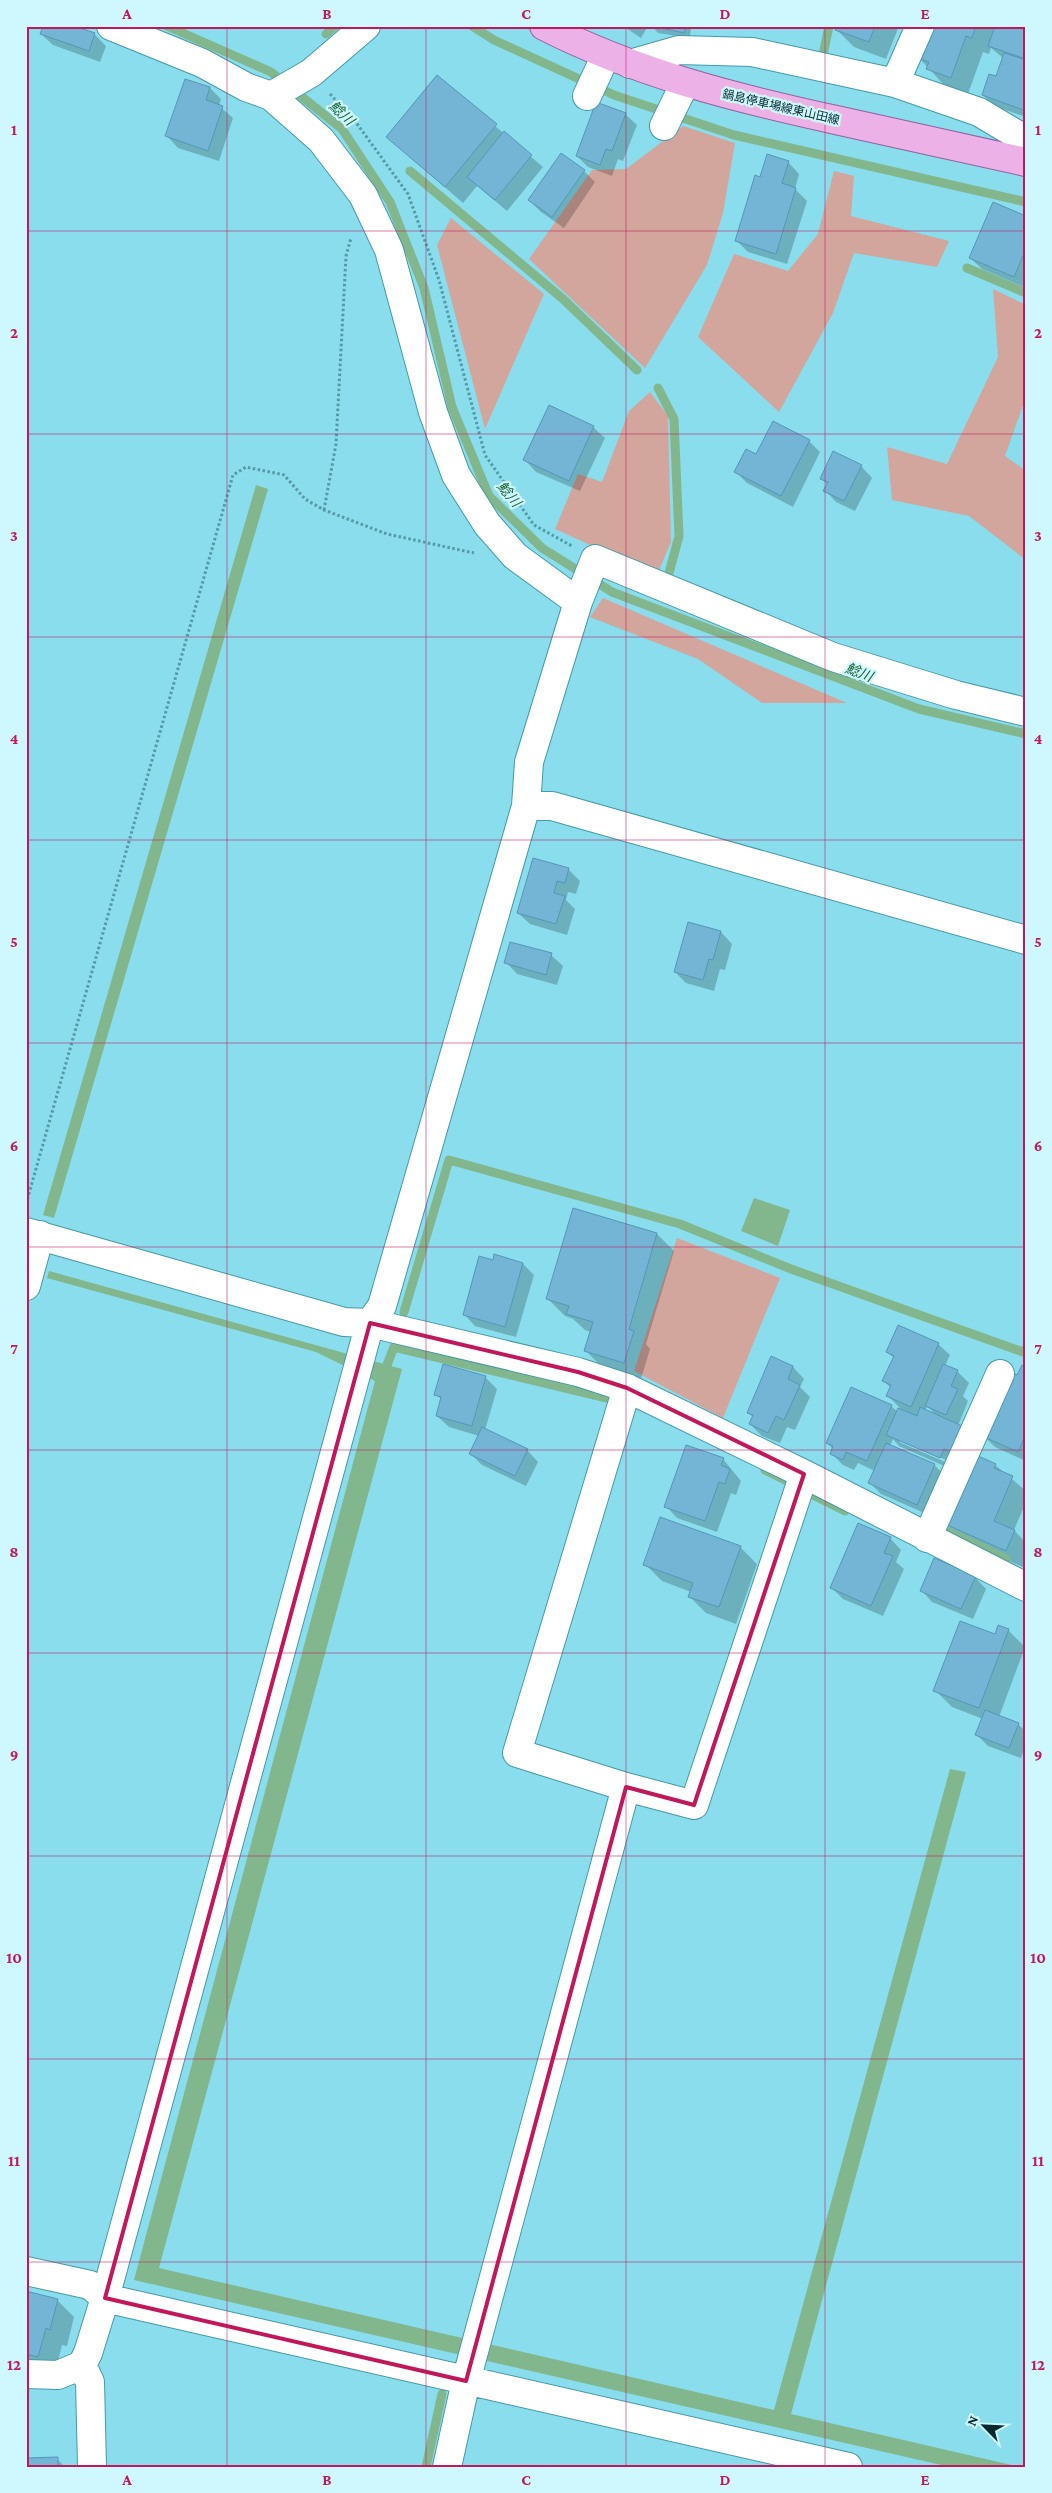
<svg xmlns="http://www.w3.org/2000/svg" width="1052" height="2493" font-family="'Crimson Pro','Noto Sans JP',serif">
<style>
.green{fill:#d2a69d}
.water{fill:#82b78e}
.shadow{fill:#0003;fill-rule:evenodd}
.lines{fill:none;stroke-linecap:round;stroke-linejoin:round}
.stream{stroke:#82b78e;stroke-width:9}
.building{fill:#74b5d5;stroke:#5397b7}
.minor-casing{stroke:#459aa9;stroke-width:30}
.major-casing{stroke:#93619d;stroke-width:30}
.path{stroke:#5699a5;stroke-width:3;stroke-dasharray:2.5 2.5;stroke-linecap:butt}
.minor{stroke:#fff;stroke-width:28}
.major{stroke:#ecb2e7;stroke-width:28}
.marked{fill:none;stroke:#c2185b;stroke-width:4;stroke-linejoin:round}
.grid{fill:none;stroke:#c2185b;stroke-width:1;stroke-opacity:0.55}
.labels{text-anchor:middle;stroke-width:4.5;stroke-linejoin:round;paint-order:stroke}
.street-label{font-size:12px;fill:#042a30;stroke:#cff7fe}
.water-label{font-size:14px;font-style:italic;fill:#176734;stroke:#cff7fe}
.neatline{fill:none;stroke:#c2185b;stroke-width:2}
.grid-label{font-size:16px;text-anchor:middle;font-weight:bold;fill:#c2185b}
</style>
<rect width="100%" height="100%" fill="#89dded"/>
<path class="green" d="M 683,126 L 735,143 L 723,213 L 707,265 L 645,368 L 529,259 L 592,170 L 626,169 Z
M 834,171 L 854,176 L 851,216 L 949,241 L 937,267 L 854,253 L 833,313 L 779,412 L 698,337 L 734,254 L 788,271 L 818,234 Z
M 451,218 L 544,294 L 485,429 L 437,245 Z
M 993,289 L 1026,305 L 1026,397 L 1005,456 L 1026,471 L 1026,560 L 969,516 L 892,500 L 887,447 L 947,464 L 998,357 Z
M 650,392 L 668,416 L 671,542 L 657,575 L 555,529 L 578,474 L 602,482 L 629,411 Z
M 603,598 L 847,703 L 762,703 L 698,659 L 590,617 Z
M 677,1238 L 780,1278 L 723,1418 L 634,1371 Z"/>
<path class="water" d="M 256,485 L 268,489 L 54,1218 L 43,1215 Z
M 754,1198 L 790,1210 L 778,1246 L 741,1231 Z
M 49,1271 L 402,1369 L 159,2268 L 774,2410 L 950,1769 L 966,1772 L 791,2414 L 1020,2467 L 950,2467 L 134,2280 L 375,1381 L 316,1352 L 47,1278 Z"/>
<path class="shadow" d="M 623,26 L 648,26 L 641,38 Z
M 691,26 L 690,38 L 658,33 L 653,27 Z
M 838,26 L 899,26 L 886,59 L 854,47 L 837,30 Z
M 930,26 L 1026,26 L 1026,117 L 994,106 L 983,95 L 996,78 L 1003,58 L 991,48 L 989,54 L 983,52 L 968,94 L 945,86 L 919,58 Z
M 41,34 L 94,34 L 106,46 L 100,62 L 53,45 Z
M 437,76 L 543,167 L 507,211 L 477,186 L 463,203 L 387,137 Z
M 210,88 L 221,99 L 219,106 L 233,118 L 219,161 L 178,148 L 167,136 Z
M 625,114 L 637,125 L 623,161 L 618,159 L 612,176 L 588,167 L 577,156 Z
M 788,162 L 799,174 L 795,189 L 807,201 L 787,264 L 748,252 L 736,240 L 761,178 Z
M 584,171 L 595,182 L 564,228 L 541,212 L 529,200 Z
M 1026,217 L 1026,288 L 982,269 L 970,258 Z
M 593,427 L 605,438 L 580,491 L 536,472 L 525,460 Z
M 809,441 L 820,452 L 793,507 L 747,483 L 736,472 Z
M 861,466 L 872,478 L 855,511 L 836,502 L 825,490 L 828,485 L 821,478 Z
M 568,869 L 580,881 L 576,894 L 568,892 L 566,900 L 575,909 L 567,935 L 530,924 L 518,913 Z
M 689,923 L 721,932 L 732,944 L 725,970 L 720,969 L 714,991 L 686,983 L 675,972 Z
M 551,955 L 563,966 L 557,985 L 517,974 L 506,962 Z
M 657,1234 L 674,1251 L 646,1344 L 650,1349 L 641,1379 L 603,1368 L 586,1351 L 591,1332 L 585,1330 L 573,1319 L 565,1316 L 548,1299 Z
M 493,1262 L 523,1264 L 534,1275 L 516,1337 L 475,1326 L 464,1314 Z
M 938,1344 L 950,1355 L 945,1366 L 958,1372 L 969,1383 L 963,1396 L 968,1401 L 958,1426 L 951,1469 L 899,1446 L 893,1439 L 890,1446 L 934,1465 L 946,1476 L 929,1515 L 881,1494 L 870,1483 L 875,1471 L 858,1463 L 854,1470 L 843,1465 L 831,1453 L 833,1449 L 827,1443 L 891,1406 L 898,1412 L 900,1408 L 888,1396 L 891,1388 L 884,1381 L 894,1358 L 887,1352 ZM 927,1406 L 937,1416 L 925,1411 ZM 901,1440 L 946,1460 L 945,1462 L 899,1442 Z
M 772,1358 L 793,1367 L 804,1379 L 800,1387 L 810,1397 L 795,1430 L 787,1427 L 780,1443 L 762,1436 L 750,1424 L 753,1417 L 748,1413 Z
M 1026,1368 L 1026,1461 L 995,1447 L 984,1436 L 1018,1376 Z
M 485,1377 L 497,1389 L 485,1430 L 527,1450 L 538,1462 L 526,1486 L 482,1465 L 470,1453 L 479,1436 L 449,1427 L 437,1416 L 442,1400 L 436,1394 Z
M 723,1459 L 741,1481 L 736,1495 L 731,1493 L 717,1532 L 677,1518 L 666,1506 Z
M 995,1465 L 1026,1491 L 1026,1502 L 1014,1530 L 1026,1543 L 1026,1561 L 1023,1567 L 964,1541 L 947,1524 Z
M 890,1538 L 901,1550 L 896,1562 L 904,1569 L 883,1616 L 843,1599 L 831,1587 Z
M 740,1547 L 757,1564 L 736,1624 L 706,1613 L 689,1596 L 691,1592 L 662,1581 L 645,1564 Z
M 975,1577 L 986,1589 L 973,1619 L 932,1602 L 921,1590 Z
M 1008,1630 L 1025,1647 L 999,1717 L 1018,1724 L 1026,1732 L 1026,1745 L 1021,1758 L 988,1746 L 977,1735 L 983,1719 L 952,1707 L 935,1690 L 996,1636 Z
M 26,2293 L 57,2300 L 74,2317 L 67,2346 L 62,2345 L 55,2374 L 26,2366 Z
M 57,2459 L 65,2467 L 26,2467 Z"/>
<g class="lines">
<path class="stream" d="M 167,26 L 271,72 L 342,129 L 390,202 L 424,288 L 452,407 L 489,496 L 542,548 L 612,592 L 919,709 L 1026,734
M 472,26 L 494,40 L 614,95 L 734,135 L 1026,202
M 326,34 L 335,26
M 824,50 L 829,26
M 410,171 L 563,299 L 637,370
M 967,268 L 1026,293
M 658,388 L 674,419 L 679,536 L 669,573
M 404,1312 L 449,1160 L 680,1224 L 791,1269 L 1023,1352 L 1026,1349
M 387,1365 L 394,1347 L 611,1399
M 765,1470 L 791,1483
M 813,1495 L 845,1511
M 943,1529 L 1006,1559
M 426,2467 L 442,2394"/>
</g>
<path class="building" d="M 43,26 L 74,26 L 95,33 L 89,51 L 40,34 Z
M 652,26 L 686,26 L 684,33 Z
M 837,26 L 875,26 L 869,42 L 835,30 Z
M 929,26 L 976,26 L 972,38 L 966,36 L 951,78 L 926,69 L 929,62 L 917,58 Z
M 995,26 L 1026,26 L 1026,59 L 988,46 Z
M 1004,53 L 1026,60 L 1026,111 L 982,95 L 989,74 L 996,76 Z
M 437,75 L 497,124 L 445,187 L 386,137 Z
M 185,79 L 210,87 L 206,100 L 223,106 L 208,151 L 165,136 Z
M 596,102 L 626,113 L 612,151 L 606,149 L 600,165 L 576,156 Z
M 504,131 L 532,155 L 495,200 L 467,177 Z
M 561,153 L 585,170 L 552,217 L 528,200 Z
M 767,154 L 789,161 L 782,183 L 796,188 L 776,254 L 735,241 L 755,175 L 760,177 Z
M 993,202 L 1026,216 L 1026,249 L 1014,277 L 969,258 Z
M 549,405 L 594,426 L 569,481 L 523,460 Z
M 773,421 L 810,440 L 781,496 L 734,472 L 746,449 L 756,454 Z
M 833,451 L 862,465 L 844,501 L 823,491 L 828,482 L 820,479 Z
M 533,858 L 569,868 L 565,883 L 557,881 L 554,893 L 565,896 L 556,924 L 517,913 Z
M 688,922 L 721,931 L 713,960 L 709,959 L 703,980 L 674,972 Z
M 510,942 L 552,953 L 546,975 L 504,963 Z
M 573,1208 L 657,1233 L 629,1329 L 634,1331 L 624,1363 L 584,1351 L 593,1322 L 566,1314 L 569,1306 L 546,1299 Z
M 494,1254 L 523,1263 L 505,1327 L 463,1315 L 479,1256 L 493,1260 Z
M 898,1325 L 939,1343 L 911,1407 L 886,1396 L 891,1385 L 882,1381 L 894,1356 L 886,1352 Z
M 771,1356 L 793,1366 L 788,1379 L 800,1385 L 784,1420 L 776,1416 L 768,1433 L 749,1424 L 753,1415 L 747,1413 Z
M 443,1364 L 486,1376 L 472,1426 L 436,1416 L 441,1397 L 434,1395 Z
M 943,1364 L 958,1370 L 951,1386 L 958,1389 L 946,1415 L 925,1406 Z
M 1022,1365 L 1026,1367 L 1026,1434 L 1018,1452 L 982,1436 L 1010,1372 L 1017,1375 Z
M 851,1387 L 892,1405 L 867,1461 L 846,1452 L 843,1460 L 830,1454 L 833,1446 L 826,1443 Z
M 920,1407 L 962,1426 L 951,1452 L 944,1449 L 940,1458 L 886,1435 L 898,1408 L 917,1416 Z
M 482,1427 L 528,1449 L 515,1476 L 469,1454 Z
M 886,1443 L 935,1464 L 917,1505 L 868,1483 Z
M 686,1445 L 724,1458 L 721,1465 L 730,1469 L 725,1484 L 719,1482 L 705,1521 L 664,1507 Z
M 976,1455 L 996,1464 L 994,1468 L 1013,1476 L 994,1521 L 1015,1530 L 1006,1551 L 945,1524 Z
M 660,1517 L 741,1546 L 719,1607 L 688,1597 L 693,1583 L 643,1565 Z
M 858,1523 L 891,1537 L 884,1553 L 893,1556 L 871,1606 L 830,1588 Z
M 934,1558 L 976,1576 L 961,1609 L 920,1591 Z
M 960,1621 L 995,1634 L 998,1625 L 1009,1629 L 979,1708 L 933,1691 Z
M 985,1710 L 1019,1723 L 1009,1748 L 975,1735 Z
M 26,2291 L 58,2299 L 50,2330 L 46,2328 L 38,2357 L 26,2354 Z
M 58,2457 L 58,2467 L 26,2467 L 26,2458 Z"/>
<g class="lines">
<g class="minor-casing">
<path id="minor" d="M 111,26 L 202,63 L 246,87 L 271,96 L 321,140 L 363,195 L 389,250 L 433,412 L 456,475 L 487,524 L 515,556 L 578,602
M 630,64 L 679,50 L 752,52 L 895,83 L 979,112 L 1026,140
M 895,83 L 920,26
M 271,96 L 311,73 L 366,26
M 587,96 L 606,55
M 664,126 L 685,83
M 526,806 L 529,762 L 578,602 L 595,559 L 833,657 L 956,695 L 1026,712
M 26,1232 L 344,1322 L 370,1323 L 578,1372 L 627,1388 L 804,1474 L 1026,1587
M 26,1286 L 40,1235
M 927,1538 L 1000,1374
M 626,1787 L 517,1753 L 627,1388
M 26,2271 L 90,2285 L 105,2298 L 848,2467
M 82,2365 L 90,2382 L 92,2467
M 26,2374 L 58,2375 L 82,2365 L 88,2353 L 105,2298 L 370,1323 L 382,1306 L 526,806 L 552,806 L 1026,940
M 447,2467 L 466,2381 L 626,1787 L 694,1805 L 804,1474"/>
</g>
<g class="major-casing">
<path id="major" d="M 544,26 C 636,73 735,98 836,120 C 899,134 963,148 1026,162"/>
</g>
<path class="path" d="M 330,94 L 355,121 L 408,194 L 439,280 L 485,455 L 534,525 L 572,546
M 324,510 L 336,444 L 346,256 L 351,238
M 26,1204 L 233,475 L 246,467 L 284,475 L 305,499 L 324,510 L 387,534 L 474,553"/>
<use href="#minor" class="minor"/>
<use href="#major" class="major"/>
</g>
<path class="marked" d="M 370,1323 L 578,1372 L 627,1388 L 804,1474 L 694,1805 L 626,1787 L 466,2381 L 105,2298 Z"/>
<path class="grid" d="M 227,26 L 227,2467M 426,26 L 426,2467M 626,26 L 626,2467M 825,26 L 825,2467M 26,231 L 1026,231M 26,434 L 1026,434M 26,637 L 1026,637M 26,840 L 1026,840M 26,1043 L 1026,1043M 26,1247 L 1026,1247M 26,1450 L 1026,1450M 26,1653 L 1026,1653M 26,1856 L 1026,1856M 26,2059 L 1026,2059M 26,2262 L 1026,2262"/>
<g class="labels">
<g class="street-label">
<text transform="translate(781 107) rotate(13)" y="4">鍋島停車場線東山田線</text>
</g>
<g class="water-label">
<text transform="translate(342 113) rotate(43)" y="5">鯰川</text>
<text transform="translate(509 494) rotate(50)" y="5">鯰川</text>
<text transform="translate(859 672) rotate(21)" y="5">鯰川</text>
</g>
</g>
<rect width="1052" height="2493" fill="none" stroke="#cff7fe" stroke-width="55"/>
<g transform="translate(984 2426) rotate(294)" stroke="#cff7fe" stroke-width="4" paint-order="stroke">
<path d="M0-4L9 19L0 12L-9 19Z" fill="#042a30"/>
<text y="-8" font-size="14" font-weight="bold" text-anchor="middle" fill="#042a30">N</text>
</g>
<rect x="28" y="28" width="996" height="2438" class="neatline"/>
<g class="grid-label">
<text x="127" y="19">A</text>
<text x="327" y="19">B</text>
<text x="526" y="19">C</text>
<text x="725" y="19">D</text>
<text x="925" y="19">E</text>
<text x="14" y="135">1</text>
<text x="1038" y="135">1</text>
<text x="14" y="338">2</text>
<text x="1038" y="338">2</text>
<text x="14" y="541">3</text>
<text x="1038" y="541">3</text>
<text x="14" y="744">4</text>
<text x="1038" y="744">4</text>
<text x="14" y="947">5</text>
<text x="1038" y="947">5</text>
<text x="14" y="1151">6</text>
<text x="1038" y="1151">6</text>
<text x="14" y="1354">7</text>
<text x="1038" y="1354">7</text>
<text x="14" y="1557">8</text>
<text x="1038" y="1557">8</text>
<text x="14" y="1760">9</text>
<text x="1038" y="1760">9</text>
<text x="14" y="1963">10</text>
<text x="1038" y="1963">10</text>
<text x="14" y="2166">11</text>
<text x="1038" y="2166">11</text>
<text x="14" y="2370">12</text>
<text x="1038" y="2370">12</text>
<text x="127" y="2485">A</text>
<text x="327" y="2485">B</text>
<text x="526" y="2485">C</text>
<text x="725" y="2485">D</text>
<text x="925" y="2485">E</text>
</g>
</svg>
